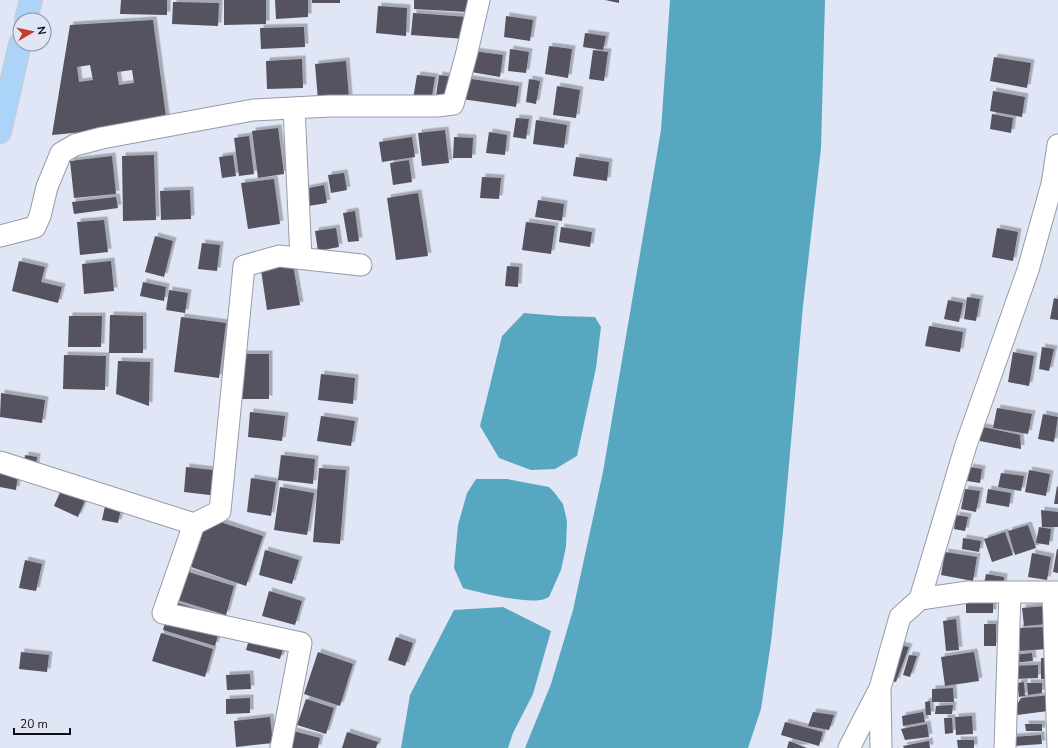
<svg xmlns="http://www.w3.org/2000/svg" width="1058" height="748" font-family="'Nunito Sans',sans-serif">
<style>
.water{fill:#58a7c1}
.building{fill:#54525f;fill-rule:evenodd;filter:url(#shadow)}
.lines{fill:none;stroke-linecap:round;stroke-linejoin:round}
.minor-casing{stroke:#969ba9;stroke-width:23}
.highway-casing{stroke:#cacacb;stroke-width:24}
.minor{stroke:#fff;stroke-width:21}
.highway{stroke:#acd4f8;stroke-width:22}
</style>
<defs>
<filter id="shadow"><feDropShadow dx="3.5" dy="-3.5" stdDeviation="0" flood-color="#0004"/></filter>
</defs>
<rect width="100%" height="100%" fill="#e0e6f5"/>
<path class="water" d="M 670,0 L 825,0 L 821,148 L 803,306 L 783,532 L 771,642 L 761,709 L 748,748 L 525,748 L 551,684 L 573,610 L 603,472 L 661,130 Z
M 524,313 L 559,316 L 595,317 L 601,327 L 596,368 L 577,456 L 555,469 L 531,470 L 499,458 L 480,426 L 502,336 Z
M 476,479 L 507,479 L 549,487 L 554,492 L 563,504 L 567,521 L 566,547 L 561,570 L 549,597 C 546,598 543,600 540,600 C 524,603 480,593 463,588 L 454,568 L 458,525 L 467,493 Z
M 503,607 L 551,631 L 533,694 L 513,733 L 508,748 L 401,748 L 410,695 L 454,610 Z"/>
<path class="building" d="M 121,0 L 167,0 L 167,15 L 120,14 Z
M 224,0 L 266,0 L 266,24 L 224,25 Z
M 275,0 L 308,0 L 308,17 L 276,19 Z
M 312,0 L 340,0 L 340,3 L 312,3 Z
M 414,0 L 469,0 L 468,12 L 414,9 Z
M 605,0 L 619,0 L 619,3 Z
M 173,2 L 219,3 L 218,26 L 172,24 Z
M 378,6 L 407,8 L 406,36 L 376,33 Z
M 413,13 L 467,17 L 465,39 L 411,35 Z
M 506,16 L 533,20 L 530,41 L 504,37 Z
M 153,20 L 167,124 L 52,135 L 70,25 ZM 90,65 L 93,80 L 79,82 L 77,67 ZM 132,70 L 134,83 L 119,85 L 117,72 Z
M 304,27 L 305,47 L 261,49 L 260,28 Z
M 585,33 L 606,36 L 603,50 L 583,47 Z
M 549,46 L 572,49 L 568,78 L 545,74 Z
M 510,49 L 529,52 L 526,73 L 508,71 Z
M 593,50 L 608,52 L 604,81 L 589,79 Z
M 473,51 L 503,55 L 500,77 L 471,72 Z
M 994,57 L 1031,63 L 1027,88 L 990,81 Z
M 302,59 L 303,88 L 267,89 L 266,61 Z
M 346,61 L 349,98 L 318,100 L 315,64 Z
M 417,75 L 435,77 L 431,102 L 413,99 Z
M 439,75 L 454,77 L 451,98 L 436,96 Z
M 465,78 L 519,86 L 516,107 L 462,99 Z
M 529,79 L 540,81 L 536,104 L 526,102 Z
M 557,86 L 580,90 L 576,118 L 553,115 Z
M 993,91 L 1025,97 L 1022,117 L 990,111 Z
M 992,114 L 1013,118 L 1011,133 L 990,129 Z
M 516,118 L 529,119 L 526,139 L 513,137 Z
M 536,120 L 567,125 L 564,148 L 533,144 Z
M 278,128 L 284,174 L 258,178 L 252,131 Z
M 445,130 L 449,163 L 422,166 L 418,133 Z
M 489,132 L 507,135 L 505,155 L 486,153 Z
M 249,136 L 254,174 L 239,176 L 234,138 Z
M 412,137 L 415,157 L 382,162 L 379,142 Z
M 454,137 L 473,138 L 472,158 L 453,158 Z
M 154,155 L 156,220 L 123,221 L 122,156 Z
M 233,155 L 236,176 L 222,178 L 219,157 Z
M 112,156 L 116,194 L 74,198 L 70,161 Z
M 576,157 L 609,162 L 607,181 L 573,176 Z
M 409,160 L 412,182 L 393,185 L 390,163 Z
M 344,173 L 347,190 L 331,193 L 328,175 Z
M 482,177 L 501,178 L 499,199 L 480,198 Z
M 274,179 L 280,224 L 248,229 L 241,183 Z
M 324,185 L 327,203 L 302,207 L 300,190 Z
M 190,190 L 191,219 L 161,220 L 160,191 Z
M 418,193 L 428,256 L 396,260 L 387,198 Z
M 116,197 L 118,208 L 74,214 L 72,202 Z
M 538,200 L 564,204 L 562,221 L 535,217 Z
M 355,211 L 359,241 L 348,242 L 343,213 Z
M 104,220 L 108,252 L 80,255 L 77,222 Z
M 526,222 L 555,226 L 551,254 L 522,250 Z
M 561,227 L 592,232 L 590,247 L 559,242 Z
M 336,228 L 339,247 L 318,251 L 315,231 Z
M 997,228 L 1018,232 L 1013,261 L 992,257 Z
M 155,236 L 173,241 L 164,277 L 145,272 Z
M 202,243 L 220,245 L 217,271 L 198,269 Z
M 19,261 L 45,267 L 41,282 L 62,287 L 58,303 L 12,291 Z
M 111,261 L 114,291 L 84,294 L 82,264 Z
M 293,265 L 300,305 L 267,310 L 261,270 Z
M 507,266 L 519,267 L 518,287 L 505,286 Z
M 143,282 L 166,287 L 164,301 L 140,296 Z
M 169,290 L 188,293 L 185,313 L 166,310 Z
M 967,297 L 980,299 L 976,321 L 964,319 Z
M 1054,298 L 1058,299 L 1058,320 L 1050,319 Z
M 948,300 L 963,303 L 959,322 L 944,319 Z
M 110,315 L 143,316 L 143,353 L 109,353 Z
M 69,316 L 102,316 L 101,347 L 68,347 Z
M 181,317 L 226,323 L 219,378 L 174,372 Z
M 929,326 L 963,332 L 960,352 L 925,346 Z
M 1042,347 L 1054,349 L 1049,371 L 1039,369 Z
M 1013,352 L 1034,356 L 1029,386 L 1008,382 Z
M 237,354 L 269,354 L 269,399 L 237,399 Z
M 64,355 L 106,356 L 105,390 L 63,389 Z
M 118,361 L 150,362 L 149,406 L 116,394 Z
M 321,374 L 355,378 L 353,404 L 318,400 Z
M 1,393 L 45,400 L 42,423 L 0,417 Z
M 997,408 L 1032,414 L 1028,434 L 993,428 Z
M 250,412 L 285,416 L 282,441 L 248,437 Z
M 1043,414 L 1058,417 L 1054,442 L 1038,439 Z
M 321,416 L 355,421 L 351,446 L 317,441 Z
M 978,426 L 1020,435 L 1021,449 L 980,441 Z
M 25,455 L 37,457 L 35,472 L 23,470 Z
M 281,455 L 315,459 L 313,484 L 278,480 Z
M 0,464 L 19,467 L 16,490 L 0,487 Z
M 186,467 L 221,471 L 218,496 L 184,492 Z
M 970,467 L 982,469 L 980,483 L 967,481 Z
M 319,468 L 346,470 L 340,544 L 313,542 Z
M 1029,470 L 1050,474 L 1046,496 L 1025,492 Z
M 1001,473 L 1024,476 L 1021,491 L 998,487 Z
M 251,478 L 276,482 L 271,516 L 247,512 Z
M 65,481 L 89,491 L 78,517 L 54,506 Z
M 1057,486 L 1058,487 L 1058,504 L 1054,504 Z
M 280,487 L 314,493 L 307,535 L 274,530 Z
M 965,489 L 980,491 L 976,512 L 961,509 Z
M 988,489 L 1011,493 L 1009,507 L 986,503 Z
M 108,492 L 124,495 L 118,523 L 102,520 Z
M 1041,510 L 1058,512 L 1058,527 L 1042,527 Z
M 956,515 L 968,517 L 965,531 L 954,529 Z
M 208,518 L 263,536 L 246,586 L 191,567 Z
M 1028,525 L 1036,548 L 1015,555 L 1008,531 Z
M 1039,527 L 1051,529 L 1049,545 L 1036,543 Z
M 1005,532 L 1013,555 L 992,562 L 984,539 Z
M 963,538 L 981,541 L 979,552 L 962,549 Z
M 1057,549 L 1058,549 L 1058,573 L 1053,572 Z
M 265,550 L 299,560 L 292,584 L 259,575 Z
M 945,552 L 977,557 L 973,581 L 941,575 Z
M 1032,553 L 1051,557 L 1047,580 L 1028,577 Z
M 25,560 L 42,564 L 36,591 L 19,588 Z
M 182,570 L 234,586 L 226,615 L 174,599 Z
M 986,574 L 1004,577 L 1003,587 L 984,584 Z
M 269,591 L 302,601 L 295,625 L 262,616 Z
M 966,597 L 993,597 L 993,613 L 966,613 Z
M 171,601 L 223,617 L 215,646 L 163,630 Z
M 1046,606 L 1048,624 L 1024,626 L 1022,608 Z
M 956,619 L 959,650 L 946,651 L 943,621 Z
M 984,624 L 996,624 L 996,646 L 984,646 Z
M 253,626 L 287,635 L 280,659 L 246,650 Z
M 1046,627 L 1047,649 L 1020,651 L 1019,628 Z
M 161,633 L 213,649 L 205,677 L 152,661 Z
M 396,637 L 413,643 L 405,666 L 388,660 Z
M 899,645 L 909,647 L 896,682 L 888,680 Z
M 21,652 L 49,655 L 47,672 L 19,669 Z
M 318,652 L 353,664 L 340,706 L 304,694 Z
M 974,652 L 979,681 L 945,686 L 941,657 Z
M 1032,653 L 1033,661 L 1012,663 L 1014,655 Z
M 909,655 L 917,656 L 910,677 L 903,675 Z
M 1041,658 L 1050,658 L 1050,679 L 1041,679 Z
M 1038,665 L 1038,678 L 1014,679 L 1013,666 Z
M 250,674 L 251,689 L 227,690 L 226,675 Z
M 1024,682 L 1025,696 L 1019,697 L 1017,683 Z
M 1027,683 L 1042,683 L 1042,693 L 1028,695 Z
M 953,688 L 954,702 L 932,702 L 932,689 Z
M 1051,695 L 1048,711 L 1010,716 L 1021,698 Z
M 250,698 L 250,713 L 226,714 L 226,699 Z
M 306,699 L 334,708 L 326,734 L 297,725 Z
M 930,701 L 931,715 L 926,715 L 925,702 Z
M 953,705 L 952,714 L 935,714 L 936,706 Z
M 813,712 L 834,715 L 829,730 L 808,726 Z
M 923,712 L 925,722 L 903,726 L 902,716 Z
M 972,716 L 973,734 L 956,735 L 955,717 Z
M 270,717 L 273,743 L 236,747 L 234,721 Z
M 944,718 L 952,718 L 953,733 L 945,734 Z
M 785,722 L 823,732 L 819,746 L 781,735 Z
M 927,724 L 929,737 L 905,740 L 901,729 Z
M 1025,724 L 1042,724 L 1042,731 L 1026,731 Z
M 293,731 L 320,738 L 318,748 L 289,748 Z
M 347,732 L 378,742 L 376,748 L 342,748 Z
M 1041,735 L 1042,744 L 1014,746 L 1013,737 Z
M 957,740 L 974,740 L 974,748 L 958,748 Z
M 789,741 L 807,748 L 787,748 Z
M 929,741 L 930,748 L 904,748 L 903,746 Z"/>
<g class="lines">
<g class="minor-casing">
<path id="minor" d="M 294,108 L 301,258
M 0,236 L 35,227 L 40,216 L 47,187 L 61,153 L 75,145 L 102,138 L 253,110 L 330,106 L 437,106 L 453,104 L 467,52 L 479,0
M 0,462 L 194,524 L 220,511 L 244,266 L 279,256 L 361,265
M 194,524 L 163,613 L 301,643 L 281,748
M 1053,592 L 1058,748
M 920,599 L 966,445 L 1028,270 L 1052,184 L 1058,145
M 880,691 L 881,748
M 849,748 L 880,688 L 900,617 L 920,599 L 968,592 L 1058,592
M 1005,748 L 1010,592"/>
</g>
<g class="highway-casing">
<path id="highway" d="M 26,20 L 31,0
M 0,132 L 20,44"/>
</g>
<use href="#minor" class="minor"/>
<use href="#highway" class="highway"/>
</g>
<g transform="translate(32 32) rotate(81)"><circle r="19" fill="#e0e6f5" stroke="#8c909b"/>
<path d="M0-3L7 15L0 10L-7 15Z" fill="#c83b2f"/>
<text y="-6" font-size="11" font-weight="bold" text-anchor="middle" fill="#0d0f14">N</text>
</g>
<path d="M14 728v6h56v-6" fill="none" stroke="#0d0f14" stroke-width="2"/>
<text x="20" y="728" font-size="12" fill="#0d0f14" stroke="#e0e6f5" stroke-width="3" paint-order="stroke">20 m</text>
</svg>
